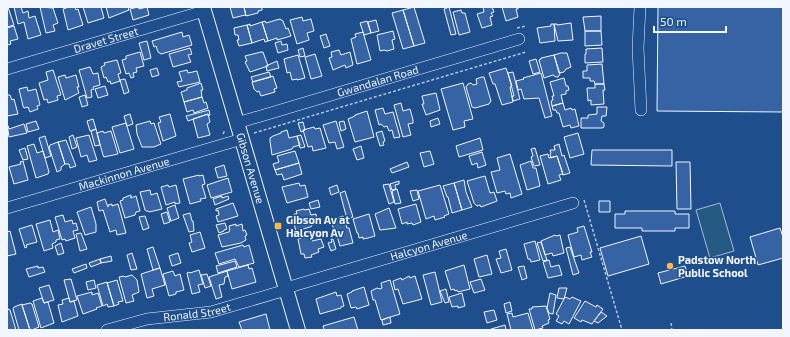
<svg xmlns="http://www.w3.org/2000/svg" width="790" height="337" font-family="'Exo 2',sans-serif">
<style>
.green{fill:#245a82;stroke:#a8bbd7}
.building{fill:#3563a3;stroke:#f2f6ff}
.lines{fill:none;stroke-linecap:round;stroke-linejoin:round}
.minor-casing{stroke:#f2f6ff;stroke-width:12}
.major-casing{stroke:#f2f6ff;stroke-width:16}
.path{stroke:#b3c4dc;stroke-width:1.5;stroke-dasharray:3 2;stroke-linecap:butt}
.minor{stroke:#1f4e8c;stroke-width:11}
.major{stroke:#1f4e8c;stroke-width:14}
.poi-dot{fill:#ffb74d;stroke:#1f4e8c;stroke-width:1.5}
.labels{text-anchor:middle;stroke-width:3;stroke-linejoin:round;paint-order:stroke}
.street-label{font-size:11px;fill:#f2f6ff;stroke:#1f4e8c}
.poi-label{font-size:11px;font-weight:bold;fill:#f2f6ff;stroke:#1f4e8c;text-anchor:start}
</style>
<rect width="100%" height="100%" fill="#1f4e8c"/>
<path class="green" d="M 720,203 L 734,251 L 710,258 L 696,210 Z"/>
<path class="building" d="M 7,7 L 8,7 L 14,25 L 7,27 Z
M 14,7 L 21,7 L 23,13 L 28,11 L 29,18 L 35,16 L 41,35 L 28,39 L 24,22 L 18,24 Z
M 40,7 L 53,8 L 58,23 L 53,25 L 55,31 L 46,33 Z
M 69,7 L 75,7 L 76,10 L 78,9 L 83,25 L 68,30 L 63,9 Z
M 83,7 L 101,7 L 104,18 L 88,23 Z
M 106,7 L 128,7 L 129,10 L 109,18 Z
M 138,7 L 139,9 L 147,7 L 149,15 L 133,20 L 130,9 Z
M 230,7 L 244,7 L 246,16 L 245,15 L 233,18 Z
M 244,7 L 262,7 L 262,10 L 258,11 L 258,13 L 246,16 Z
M 414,7 L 425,43 L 414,46 L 403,10 Z
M 449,7 L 456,34 L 451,35 L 444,9 Z
M 483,7 L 492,7 L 494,12 L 491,13 L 493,16 L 490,17 L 492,25 L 482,28 L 477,14 L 484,12 Z
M 502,7 L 518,7 L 518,9 L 516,9 L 518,17 L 506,21 Z
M 658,7 L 783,7 L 783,112 L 657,111 Z
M 403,10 L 414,46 L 403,49 L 392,13 Z
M 461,10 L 462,13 L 465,13 L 470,32 L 459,35 L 453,12 Z
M 601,16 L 601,31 L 585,31 L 583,17 Z
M 302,17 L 303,21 L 311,19 L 314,31 L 307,33 L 309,40 L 297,44 L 290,20 Z
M 280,19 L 283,21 L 286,29 L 288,28 L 291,36 L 277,40 L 277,38 L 268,41 L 262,22 L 265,21 L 266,23 Z
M 376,20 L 379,31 L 371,33 L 368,22 Z
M 367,21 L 371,33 L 364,35 L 360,23 Z
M 262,22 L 268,41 L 265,42 L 264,39 L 252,43 L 247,25 L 250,24 L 250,26 Z
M 571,23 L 573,40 L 558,41 L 554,24 L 557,24 L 557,25 Z
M 551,24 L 554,24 L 555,41 L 540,43 L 537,28 L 551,26 Z
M 247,25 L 252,43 L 239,46 L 237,40 L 239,40 L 238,35 L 235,35 L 234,28 Z
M 14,26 L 18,39 L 10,41 L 11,44 L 7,45 L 7,28 Z
M 393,31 L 395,39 L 392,40 L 394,49 L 387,51 L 384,50 L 380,51 L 377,35 Z
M 585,31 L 601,31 L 602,45 L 585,46 Z
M 182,32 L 183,37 L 189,35 L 192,45 L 161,54 L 158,52 L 156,46 L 154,47 L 152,41 Z
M 363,32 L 371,60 L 357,64 L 351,39 L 356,37 L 355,34 Z
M 326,34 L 330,46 L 324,48 L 320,36 Z
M 147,41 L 151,58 L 144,60 L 139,43 Z
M 281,41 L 282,45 L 287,44 L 288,50 L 278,53 L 275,43 Z
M 190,48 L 192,54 L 188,55 L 191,62 L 173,67 L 169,54 Z
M 303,48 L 305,56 L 300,57 L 298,50 Z
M 602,48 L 603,62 L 585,63 L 585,54 L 586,54 L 586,49 Z
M 339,50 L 341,55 L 350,52 L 353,65 L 346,68 L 345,65 L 333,70 L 329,58 L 332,57 L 331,52 Z
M 140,52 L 144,66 L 136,68 L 137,72 L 133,73 L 134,77 L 131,78 L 129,73 L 126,74 L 122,60 L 126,59 L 126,56 Z
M 261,52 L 263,52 L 268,66 L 250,72 L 245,62 L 247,61 L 245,56 Z
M 561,53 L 567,53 L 571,67 L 566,69 L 564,72 L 559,73 L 554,55 Z
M 315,54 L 322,76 L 311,79 L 305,57 Z
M 298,55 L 305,78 L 297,80 L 297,79 L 292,80 L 290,72 L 287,73 L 284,59 Z
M 554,55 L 560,74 L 558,77 L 556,77 L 553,75 L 544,78 L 539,60 L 541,59 L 541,58 Z
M 536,59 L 540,72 L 533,74 L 529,61 Z
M 117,60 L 121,73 L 118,74 L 120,81 L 111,84 L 110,81 L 108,82 L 106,77 L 104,78 L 101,67 L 105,65 L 104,63 Z
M 277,61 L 279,68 L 267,71 L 266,66 Z
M 602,64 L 604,84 L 595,84 L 594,81 L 590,81 L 590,78 L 583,78 L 583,71 L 587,71 L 587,65 Z
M 90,67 L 93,74 L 98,73 L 100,85 L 93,87 L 94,89 L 91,90 L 92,97 L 87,98 L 79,70 Z
M 157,68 L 159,75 L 152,77 L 150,70 Z
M 506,68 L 512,86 L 510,87 L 513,102 L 502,105 L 495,84 L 493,84 L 489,73 Z
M 53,70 L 61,95 L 57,96 L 58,100 L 48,103 L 47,99 L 44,100 L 39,83 L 48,80 L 46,72 Z
M 187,70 L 188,73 L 197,71 L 200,82 L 179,87 L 177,82 L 182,81 L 179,72 Z
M 269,72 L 271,77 L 253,82 L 251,77 Z
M 513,72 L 520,99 L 513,101 L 512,96 L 514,96 L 508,73 Z
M 541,73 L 552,116 L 545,118 L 539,98 L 524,99 L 521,89 L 518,90 L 516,81 L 524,79 L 523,78 Z
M 65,75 L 66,78 L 76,75 L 79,87 L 77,87 L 79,93 L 65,100 L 58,77 Z
M 273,76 L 277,88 L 274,89 L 275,92 L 261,96 L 259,91 L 257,92 L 254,89 L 252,82 Z
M 482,77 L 484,77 L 491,101 L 489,104 L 475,108 L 472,107 L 466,87 L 468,84 L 471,83 L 473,85 L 477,84 L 476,79 Z
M 564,78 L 566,86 L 568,86 L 569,90 L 566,91 L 566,94 L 561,95 L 563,103 L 552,106 L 551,101 L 553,100 L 552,96 L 554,96 L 550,82 Z
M 125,79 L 129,92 L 124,94 L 120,80 Z
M 201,83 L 203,90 L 201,90 L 202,97 L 184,102 L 181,92 L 187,90 L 187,88 Z
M 463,83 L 473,119 L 464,121 L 465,127 L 453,130 L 441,89 Z
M 595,84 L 604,84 L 605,90 L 603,90 L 604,104 L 591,105 L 591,100 L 588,101 L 587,88 L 595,88 Z
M 105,86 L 108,95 L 98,98 L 95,89 Z
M 27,87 L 28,91 L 36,89 L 40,105 L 37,106 L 38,109 L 30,112 L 28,107 L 24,108 L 23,106 L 19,89 Z
M 436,93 L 440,110 L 426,115 L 422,104 L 424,104 L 422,96 Z
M 7,94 L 8,95 L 10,95 L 12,100 L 14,99 L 18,114 L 7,116 Z
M 85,95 L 88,105 L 82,107 L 79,97 Z
M 202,97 L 204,103 L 206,102 L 208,108 L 194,113 L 193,110 L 187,112 L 184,102 Z
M 401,103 L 403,111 L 410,109 L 413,120 L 413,123 L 408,124 L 411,135 L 403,137 L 394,105 Z
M 563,103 L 565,110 L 571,108 L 572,110 L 575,109 L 579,126 L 571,128 L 570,125 L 563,127 L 559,113 L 557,113 L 556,110 L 553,110 L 552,106 Z
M 597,107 L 607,107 L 606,116 L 602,116 L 601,121 L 604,123 L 604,127 L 602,128 L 581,128 L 581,118 L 588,118 L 588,115 L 597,114 Z
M 383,108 L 385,114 L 393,112 L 400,137 L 394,138 L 392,130 L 389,131 L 387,126 L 384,127 L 381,124 L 379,125 L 375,110 Z
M 209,110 L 210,115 L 208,116 L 208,114 L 188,121 L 186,116 Z
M 367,111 L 374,137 L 355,142 L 348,119 L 355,116 L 355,115 Z
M 130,114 L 133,124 L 127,126 L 124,116 Z
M 170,114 L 176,136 L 163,141 L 158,123 L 161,122 L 159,117 Z
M 208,114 L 210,122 L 207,124 L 210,135 L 198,138 L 193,119 Z
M 438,118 L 440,124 L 431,127 L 430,121 Z
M 93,119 L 96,129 L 90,131 L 87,121 Z
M 36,121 L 39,129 L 28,132 L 26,124 Z
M 150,121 L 151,124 L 154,123 L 161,144 L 154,147 L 142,147 L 137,134 L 136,125 Z
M 336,121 L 344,147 L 337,149 L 335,142 L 329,143 L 323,125 Z
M 344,121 L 346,129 L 341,131 L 339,122 Z
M 303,122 L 305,130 L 301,132 L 298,123 Z
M 7,123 L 9,129 L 24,124 L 27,133 L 9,137 Z
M 126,123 L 134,149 L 120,153 L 112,127 Z
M 314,127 L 315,129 L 320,128 L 326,148 L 313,151 L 312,146 L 308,147 L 303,130 Z
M 96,129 L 100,145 L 95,146 L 91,131 Z
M 287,130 L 289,138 L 297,136 L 300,145 L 293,147 L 292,149 L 272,155 L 270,141 L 270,138 L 273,136 L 281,133 L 281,132 Z
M 103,131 L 104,133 L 111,131 L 118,154 L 104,157 L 103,155 L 97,133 Z
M 382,131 L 385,141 L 383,142 L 384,145 L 380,146 L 376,133 Z
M 578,133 L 584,154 L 570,158 L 564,137 Z
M 73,135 L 77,147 L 72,149 L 69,137 Z
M 89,135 L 97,160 L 89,162 L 87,155 L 81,157 L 76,138 Z
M 301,135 L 305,147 L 300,148 L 297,136 Z
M 45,136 L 51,156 L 45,158 L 39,138 Z
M 480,138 L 483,150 L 459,157 L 456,146 Z
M 66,140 L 76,166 L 70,168 L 69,164 L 65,164 L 58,142 Z
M 58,142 L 65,164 L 61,167 L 61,170 L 57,172 L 49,147 L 50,146 L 50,145 Z
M 34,144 L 37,153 L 43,151 L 49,172 L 48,174 L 36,178 L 27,146 Z
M 559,144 L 562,156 L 564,155 L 570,173 L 563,175 L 557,156 L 551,158 L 550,154 L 551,153 L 550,150 L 555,150 L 554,146 Z
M 361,146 L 364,158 L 357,160 L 353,149 Z
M 25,148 L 28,159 L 23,160 L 19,150 Z
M 535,148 L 540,165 L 534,166 L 531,157 L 533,156 L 531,149 Z
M 592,150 L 672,150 L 672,166 L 591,165 Z
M 295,151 L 299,163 L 275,170 L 273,164 L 279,162 L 277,156 Z
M 430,151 L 434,164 L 424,167 L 420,153 Z
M 482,152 L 486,165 L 478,168 L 477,163 L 472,165 L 469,156 Z
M 510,154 L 522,194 L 511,198 L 510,193 L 506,194 L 505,191 L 497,193 L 491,172 L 500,170 L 497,158 Z
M 548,154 L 549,158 L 557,156 L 563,174 L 559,175 L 561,180 L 548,184 L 540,156 Z
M 23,161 L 28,180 L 14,184 L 9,167 L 21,164 L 20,162 Z
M 531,161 L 533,168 L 536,168 L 540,186 L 527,190 L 520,165 Z
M 407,162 L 409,167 L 392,173 L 390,169 Z
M 676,162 L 690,162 L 691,209 L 677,209 Z
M 299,163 L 302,174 L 284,180 L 282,174 L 277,175 L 275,170 Z
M 224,165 L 227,176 L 218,178 L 215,168 Z
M 199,175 L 199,176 L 203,175 L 205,184 L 202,185 L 206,198 L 200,199 L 201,201 L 190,204 L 183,179 Z
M 485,176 L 490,193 L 494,192 L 497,201 L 481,207 L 480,205 L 477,206 L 474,203 L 467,181 Z
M 228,178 L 232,192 L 211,198 L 207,185 Z
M 464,180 L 466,192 L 472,207 L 462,210 L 454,183 Z
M 399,181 L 399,184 L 395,185 L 396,189 L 392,190 L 390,184 Z
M 299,183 L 300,186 L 305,185 L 308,197 L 287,203 L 282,187 Z
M 454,183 L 462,210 L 452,213 L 448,197 L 447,197 L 443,186 Z
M 389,184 L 394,202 L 389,204 L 383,185 Z
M 168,185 L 169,187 L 176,185 L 180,203 L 175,204 L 175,202 L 166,205 L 161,187 Z
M 337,185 L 339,192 L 331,195 L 329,188 Z
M 440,185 L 449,214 L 444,216 L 445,217 L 435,220 L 434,216 L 426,219 L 418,191 Z
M 397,189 L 401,203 L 395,204 L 392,191 Z
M 150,190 L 151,195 L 157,193 L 162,209 L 149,212 L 148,211 L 146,211 L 145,210 L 140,192 Z
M 417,190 L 419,199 L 413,201 L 410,191 Z
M 345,191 L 353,217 L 347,219 L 340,193 Z
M 131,195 L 131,198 L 136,196 L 140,211 L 136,212 L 135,215 L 125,218 L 120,201 L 123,200 L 123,198 Z
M 222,196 L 222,198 L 228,196 L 229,199 L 215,205 L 213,199 Z
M 105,199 L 108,207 L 108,205 L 112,204 L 112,206 L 118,204 L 126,233 L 117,235 L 116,230 L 110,232 L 103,210 L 99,211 L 97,202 Z
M 318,200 L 320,207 L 311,209 L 309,203 Z
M 599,201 L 610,201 L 610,212 L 599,212 Z
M 233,203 L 238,216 L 218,222 L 216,216 L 219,215 L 218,210 L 216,211 L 216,209 Z
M 416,204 L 421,222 L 413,225 L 412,223 L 407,224 L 407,222 L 402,224 L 398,209 Z
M 175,205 L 179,218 L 171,221 L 167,208 Z
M 91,207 L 96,224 L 96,232 L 85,235 L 77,212 Z
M 389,208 L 396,228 L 380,230 L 375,214 Z
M 304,209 L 305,210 L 309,209 L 311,215 L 316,214 L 317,220 L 310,222 L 312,226 L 310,227 L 296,231 L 293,220 L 296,219 L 294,214 L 297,214 L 296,211 Z
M 625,211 L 675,211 L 675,214 L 689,214 L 689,228 L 675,228 L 675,231 L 642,231 L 642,228 L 615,228 L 615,214 L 625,214 Z
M 167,212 L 170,222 L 164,224 L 161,214 Z
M 190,213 L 192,221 L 193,221 L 194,231 L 189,232 L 183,215 Z
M 369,214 L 375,236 L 368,238 L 363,239 L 363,237 L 359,238 L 358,233 L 357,233 L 353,219 Z
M 63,215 L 65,222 L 72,220 L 73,224 L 76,223 L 78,230 L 73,231 L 75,238 L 66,241 L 65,239 L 62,240 L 55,217 Z
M 145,216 L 149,228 L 143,230 L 139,217 Z
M 343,216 L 347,228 L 349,228 L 353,243 L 340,246 L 337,236 L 336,237 L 331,220 Z
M 50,220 L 53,232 L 58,230 L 60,239 L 56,240 L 56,242 L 52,244 L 53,248 L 44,251 L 36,224 Z
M 225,223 L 227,229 L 224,230 L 224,231 L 219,233 L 216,225 Z
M 236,224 L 236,226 L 242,224 L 243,231 L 245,230 L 247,235 L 245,236 L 246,240 L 241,243 L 222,247 L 218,235 L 229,232 L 229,231 L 230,230 L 229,226 Z
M 32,225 L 37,242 L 26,245 L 27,247 L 25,248 L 19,229 Z
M 584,226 L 592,252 L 590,252 L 592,257 L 582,260 L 581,255 L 574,257 L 568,235 L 578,232 L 577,228 Z
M 780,228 L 783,237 L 783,258 L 758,265 L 750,237 Z
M 10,231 L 16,254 L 7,256 L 7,232 Z
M 200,232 L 205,248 L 192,252 L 189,243 L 192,242 L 190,235 Z
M 81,233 L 87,249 L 80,251 L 76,234 Z
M 310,235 L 312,241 L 321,239 L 324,247 L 318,249 L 319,252 L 311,255 L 312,257 L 305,258 L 304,254 L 301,254 L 298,239 Z
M 555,235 L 556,236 L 560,235 L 564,253 L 553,256 L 552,253 L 545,255 L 541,241 Z
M 641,236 L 649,264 L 608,276 L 600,248 Z
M 331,239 L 333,239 L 336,249 L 331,251 L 328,243 L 332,242 Z
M 535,241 L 540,260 L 531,262 L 530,259 L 528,259 L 524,244 Z
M 541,242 L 547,260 L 543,261 L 537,243 Z
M 61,243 L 64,253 L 58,255 L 55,246 Z
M 243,245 L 244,247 L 249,245 L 254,263 L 239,267 L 235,259 L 219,264 L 215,253 Z
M 153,247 L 160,268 L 153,270 L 147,249 Z
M 570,247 L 579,273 L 573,275 L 566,248 Z
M 506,249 L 512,270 L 501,273 L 496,259 L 501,258 L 499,251 Z
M 132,253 L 137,269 L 131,270 L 127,255 Z
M 178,253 L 181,263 L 172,266 L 169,256 Z
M 487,255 L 492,274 L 479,277 L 474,259 Z
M 111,256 L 112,261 L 101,263 L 100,259 Z
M 100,259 L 101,263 L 91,267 L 89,263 Z
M 549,260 L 551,267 L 559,265 L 562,275 L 548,278 L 543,262 Z
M 235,261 L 237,267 L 218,273 L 216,266 Z
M 86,264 L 87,268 L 74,273 L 72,269 Z
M 248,265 L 249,269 L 252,268 L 256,282 L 232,289 L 227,271 Z
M 464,265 L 470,289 L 458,292 L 457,290 L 455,291 L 454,289 L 451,290 L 445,271 Z
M 38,266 L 38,268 L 43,267 L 45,272 L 29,277 L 26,269 Z
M 524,266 L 527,278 L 522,280 L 518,267 Z
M 685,266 L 688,276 L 661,284 L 658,273 Z
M 160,268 L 165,285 L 152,289 L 154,296 L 147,298 L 141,274 Z
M 199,270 L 203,284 L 198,285 L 200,292 L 192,294 L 187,273 L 189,272 L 190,273 Z
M 173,271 L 175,276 L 180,274 L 184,290 L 176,292 L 176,294 L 169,296 L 163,274 Z
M 227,271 L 228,276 L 225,277 L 224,284 L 219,285 L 222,297 L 216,299 L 209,277 Z
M 435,272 L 442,302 L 431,305 L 423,275 Z
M 207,274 L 211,286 L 205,288 L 201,275 Z
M 132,275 L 137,280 L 139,292 L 132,295 L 134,301 L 126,303 L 119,277 L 124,276 L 125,277 Z
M 409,276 L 410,278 L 415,276 L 422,299 L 403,304 L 398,289 L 395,290 L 393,281 L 401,278 L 402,280 Z
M 71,279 L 77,300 L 70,302 L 64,280 Z
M 481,279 L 485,290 L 474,293 L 470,282 Z
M 94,280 L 96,288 L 88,290 L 86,282 Z
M 117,280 L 123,301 L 118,302 L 119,304 L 114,306 L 107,283 Z
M 390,280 L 400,314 L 381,320 L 375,300 L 373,300 L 371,291 L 377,288 L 380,289 L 382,288 L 381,283 Z
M 107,282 L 114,306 L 108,307 L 107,304 L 103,306 L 97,285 Z
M 49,285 L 54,300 L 44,303 L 39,288 Z
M 364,287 L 369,305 L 357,309 L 356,307 L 351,308 L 347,294 L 352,292 L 352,291 Z
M 559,288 L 567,288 L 564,299 L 557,298 Z
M 446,289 L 449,302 L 445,303 L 440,291 Z
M 92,292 L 92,295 L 98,293 L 102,306 L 96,308 L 97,309 L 83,314 L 77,296 Z
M 336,292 L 337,296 L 341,295 L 344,306 L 341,307 L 341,308 L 320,314 L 316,299 Z
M 462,293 L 465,306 L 458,308 L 458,306 L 452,307 L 449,297 Z
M 550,293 L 556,295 L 553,314 L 549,313 L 547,308 Z
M 565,297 L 570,299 L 572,297 L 581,301 L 569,324 L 564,321 L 562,324 L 556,321 L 559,316 L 556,314 Z
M 42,298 L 44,303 L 48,302 L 54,323 L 41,328 L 33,301 Z
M 69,298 L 70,302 L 74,301 L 78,316 L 62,322 L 58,305 L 63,304 L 62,300 Z
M 585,301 L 596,307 L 597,305 L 603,309 L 592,324 L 582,320 L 581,322 L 574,318 Z
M 510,302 L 512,311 L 506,313 L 504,304 Z
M 30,303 L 32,304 L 39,327 L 34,329 L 35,330 L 30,330 L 22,305 Z
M 22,304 L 22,305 L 30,330 L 19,330 L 13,309 L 14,307 Z
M 546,306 L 550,319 L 548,320 L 549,323 L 542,326 L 543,328 L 535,330 L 529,309 L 532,309 L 532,307 Z
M 9,309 L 10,310 L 16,330 L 7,330 L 7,310 Z
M 494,310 L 497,320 L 487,323 L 484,312 Z
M 601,312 L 607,316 L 598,323 L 594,321 Z
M 512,313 L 513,317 L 528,313 L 533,330 L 511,330 L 507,314 Z
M 266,314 L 270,330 L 242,330 L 239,322 Z
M 354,317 L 358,330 L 324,330 L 323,326 Z
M 390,317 L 391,323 L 383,325 L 382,320 Z
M 505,325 L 506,330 L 491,330 L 491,329 Z"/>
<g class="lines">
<g class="minor-casing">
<g id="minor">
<path d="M 640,7 L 638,48 L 641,110"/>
<path id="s1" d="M 7,69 L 204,11"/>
<path id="s2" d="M 237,123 L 519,39"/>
<path id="s3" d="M 7,208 L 242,139"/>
<path id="s4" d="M 286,288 L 573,203"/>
<path id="s5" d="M 107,330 L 147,319 L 211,312 L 286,290"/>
</g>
</g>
<g class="major-casing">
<g id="major">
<path id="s6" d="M 203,7 L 298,330"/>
</g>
</g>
<path class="path" d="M 517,28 L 526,26
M 254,133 L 526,52
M 223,134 L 225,130
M 584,200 L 622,330
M 671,323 L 672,330"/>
<use href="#minor" class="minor"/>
<use href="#major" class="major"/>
</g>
<g class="poi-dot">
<rect x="274" y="222" width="8" height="8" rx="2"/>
<circle cx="670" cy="266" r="4"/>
</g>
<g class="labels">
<g class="street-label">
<text dy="4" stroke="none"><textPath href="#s1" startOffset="103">Dravet Street</textPath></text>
<text dy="4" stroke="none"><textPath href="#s2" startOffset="147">Gwandalan Road</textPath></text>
<text dy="4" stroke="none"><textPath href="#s6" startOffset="168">Gibson Avenue</textPath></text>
<text dy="4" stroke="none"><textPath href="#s3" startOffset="122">Mackinnon Avenue</textPath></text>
<text dy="4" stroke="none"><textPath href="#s4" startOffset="149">Halcyon Avenue</textPath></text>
<text dy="4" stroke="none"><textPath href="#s5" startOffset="92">Ronald Street</textPath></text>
</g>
<g class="poi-label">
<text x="286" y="224">Gibson Av at<tspan x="286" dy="13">Halcyon Av</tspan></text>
<text x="678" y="264">Padstow North<tspan x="678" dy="13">Public School</tspan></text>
</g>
</g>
<rect width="790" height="337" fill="none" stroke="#f2f6ff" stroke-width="16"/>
<path d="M654 26v6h72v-6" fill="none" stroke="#f2f6ff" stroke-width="2"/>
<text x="660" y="26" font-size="12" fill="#f2f6ff" stroke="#1f4e8c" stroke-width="3" paint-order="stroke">50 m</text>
</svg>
